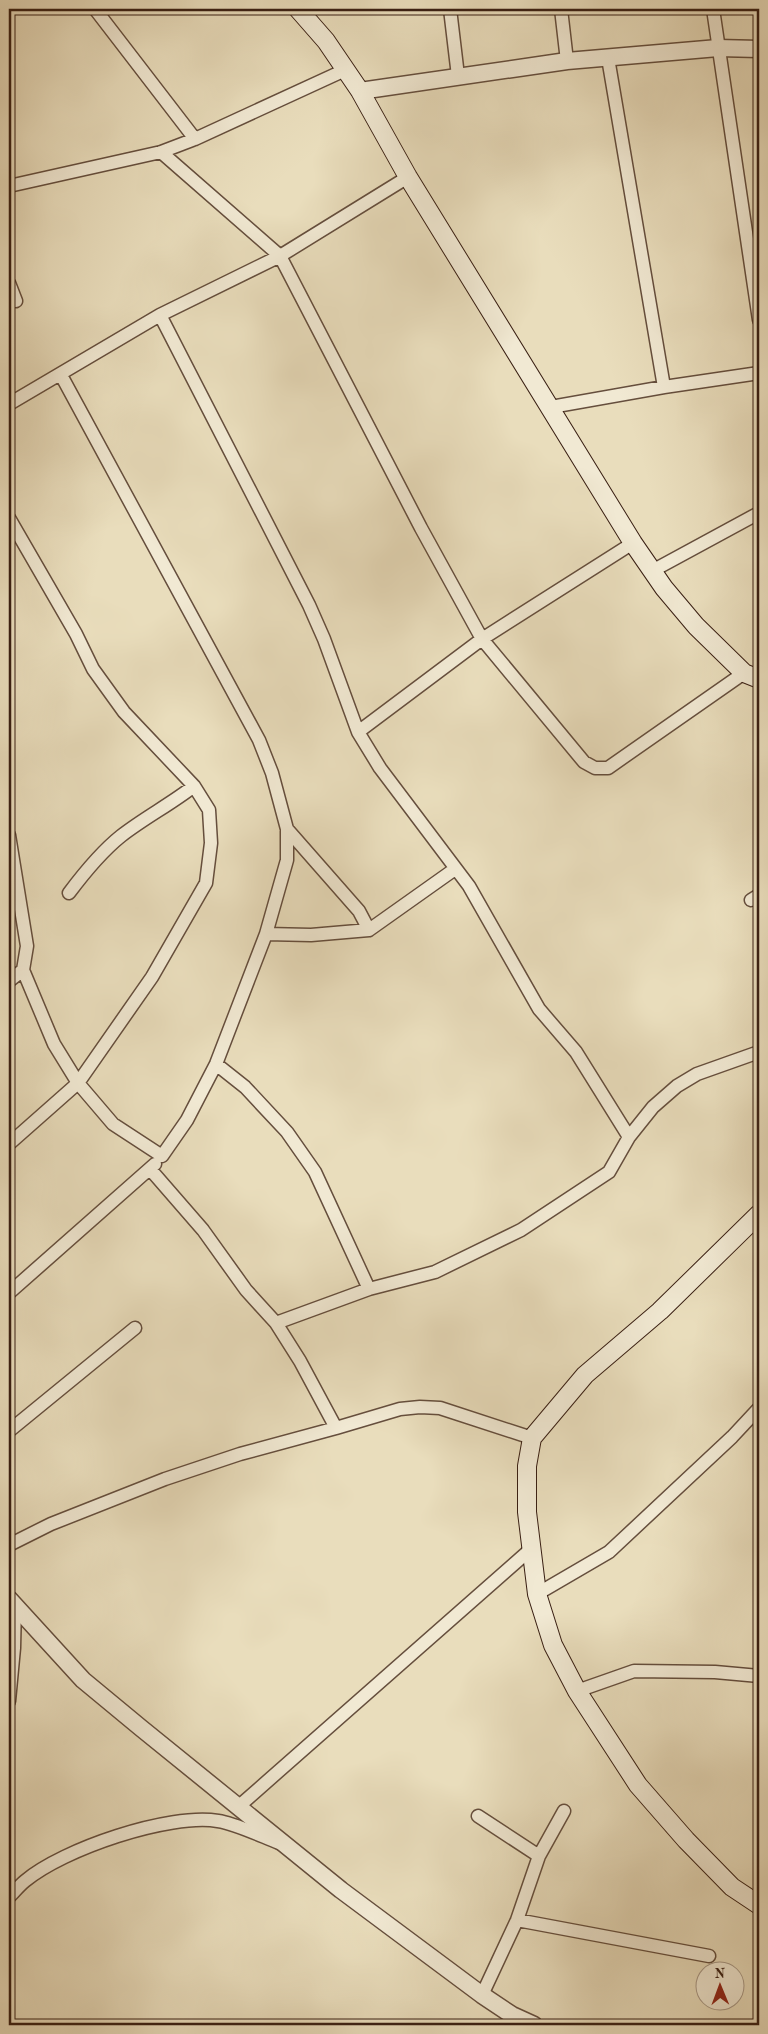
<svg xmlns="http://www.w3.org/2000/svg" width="768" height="2034" font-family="'Old Standard TT',serif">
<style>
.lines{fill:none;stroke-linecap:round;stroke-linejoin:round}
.minor-casing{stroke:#654e3d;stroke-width:15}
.tertiary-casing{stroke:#654e3d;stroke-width:19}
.secondary-casing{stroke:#391f13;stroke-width:20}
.minor{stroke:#f1e9d3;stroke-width:12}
.tertiary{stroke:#f1e9d3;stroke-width:16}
.secondary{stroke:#f1e9d3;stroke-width:18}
</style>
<rect width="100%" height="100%" fill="#e9ddbc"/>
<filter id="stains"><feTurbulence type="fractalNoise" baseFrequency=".004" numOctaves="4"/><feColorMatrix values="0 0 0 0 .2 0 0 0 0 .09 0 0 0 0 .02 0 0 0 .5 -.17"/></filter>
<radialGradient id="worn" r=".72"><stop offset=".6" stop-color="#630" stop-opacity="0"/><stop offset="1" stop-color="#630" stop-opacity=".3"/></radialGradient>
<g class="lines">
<g class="minor-casing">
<path id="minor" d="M 95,9 L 195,139
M 450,9 L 458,76
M 561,9 L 567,61
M 713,9 L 759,320
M 608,58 L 664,387
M 161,152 L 280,256 L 421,528 L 482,639 L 584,762 L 595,768 L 608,768 L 744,673
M 9,186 L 161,152 L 195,139 L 345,70
M 9,283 L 16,301
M 160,315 L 309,605 L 324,639 L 358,732 L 380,768 L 469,886 L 539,1009 L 576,1052 L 629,1137
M 9,404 L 160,315 L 280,256 L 408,177
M 551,407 L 664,387 L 759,373
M 9,518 L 76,634 L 93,669 L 124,712 L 194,786 L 209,810 L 211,843 L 206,883 L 152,977 L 78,1083 L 9,1144
M 652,571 L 759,513
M 358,732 L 482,639 L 633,543
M 287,829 L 359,911 L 369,930
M 9,835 L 27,946 L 23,970 L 54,1044 L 78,1083 L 113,1124 L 162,1156 L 187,1120 L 216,1064 L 266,934 L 287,860 L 287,829 L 272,773 L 259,740 L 61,375
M 69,893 C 84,873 101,852 121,836 C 144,818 171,804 194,786
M 751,900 L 759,895
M 266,934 L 311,935 L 369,930 L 455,869
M 9,981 L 23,970
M 216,1064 L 245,1087 L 287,1132 L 315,1172 L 369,1289
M 150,1169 L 203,1230 L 246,1290 L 276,1323 L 300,1361 L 336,1428
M 9,1293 L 155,1164
M 276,1323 L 369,1289 L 435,1272 L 521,1230 L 609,1172 L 629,1137 L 653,1107 L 677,1086 L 697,1074 L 759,1052
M 9,1431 L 135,1328
M 9,1545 L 51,1524 L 165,1479 L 240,1454 L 336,1428 L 400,1409 L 420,1407 L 440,1408 L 532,1438
M 537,1594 L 609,1552 L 732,1437 L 759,1408
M 577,1691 L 634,1671 L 715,1672 L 759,1676
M 9,1701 L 14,1648 L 15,1605
M 238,1807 L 531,1549
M 478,1816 L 539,1856
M 9,1897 C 14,1892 19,1886 25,1881 C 63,1849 169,1813 218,1821 C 237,1824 261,1836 279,1843
M 517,1920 L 709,1956
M 482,1995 L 517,1920 L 539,1856 L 564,1811"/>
</g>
<g class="tertiary-casing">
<path id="tertiary" d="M 360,91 L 567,61 L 718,48 L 759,49
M 9,1599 L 83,1680 L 141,1728 L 341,1890 L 482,1995 L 512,2015 L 534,2025"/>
</g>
<g class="secondary-casing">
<path id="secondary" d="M 298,9 L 326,41 L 360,91 L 408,177 L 633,543 L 664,588 L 696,626 L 744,673 L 759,679
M 759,1214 L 660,1311 L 585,1375 L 532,1438 L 527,1466 L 527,1512 L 537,1594 L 553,1645 L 577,1691 L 638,1785 L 686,1840 L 732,1887 L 759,1905"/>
</g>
<use href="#minor" class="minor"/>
<use href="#tertiary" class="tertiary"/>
<use href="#secondary" class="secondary"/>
</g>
<rect width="768" height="2034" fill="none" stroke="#e9ddbc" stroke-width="30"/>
<rect x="10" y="10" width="748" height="2014" fill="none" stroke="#391f13" stroke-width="2.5"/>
<rect x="15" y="15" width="738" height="2004" fill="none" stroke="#391f13"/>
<g transform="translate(720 1986) rotate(359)"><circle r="24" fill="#f1e9d3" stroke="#a79886"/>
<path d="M0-4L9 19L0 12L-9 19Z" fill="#8f2418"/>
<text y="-8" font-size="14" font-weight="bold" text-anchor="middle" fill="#391f13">N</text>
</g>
<rect width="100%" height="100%" filter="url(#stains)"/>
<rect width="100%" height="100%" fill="url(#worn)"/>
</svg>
